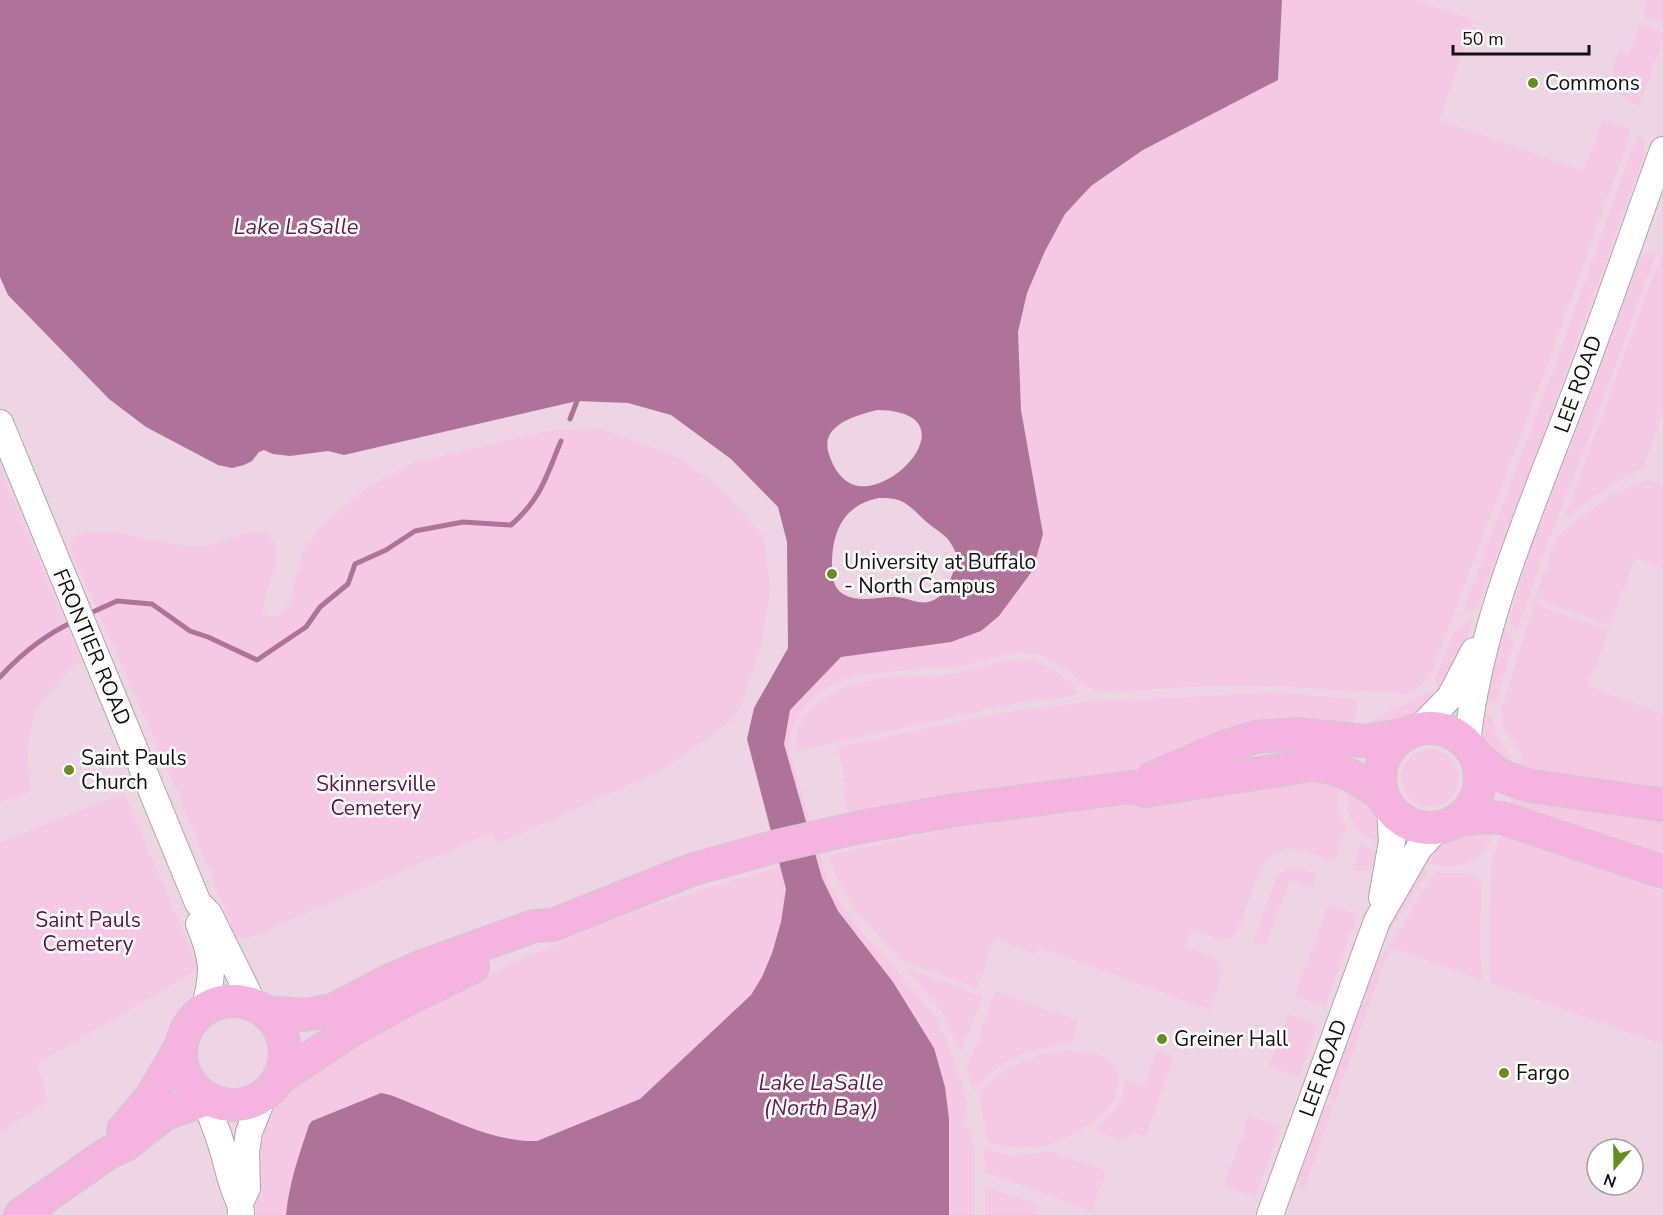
<svg xmlns="http://www.w3.org/2000/svg" width="1663" height="1215" font-family="'Nunito Sans',sans-serif">
<style>
.built{fill:#edd5e3;fill-rule:evenodd}
.green{fill:#f5c9e4}
.water{fill:#af7399;fill-rule:evenodd}
.lines{fill:none;stroke-linecap:round;stroke-linejoin:round}
.stream{stroke:#af7399;stroke-width:5}
.minor-casing{stroke:#b3a3ad;stroke-width:28}
.major-casing{stroke:#cccacb;stroke-width:34}
.minor{stroke:#fff;stroke-width:26}
.major{stroke:#f5b3df;stroke-width:32}
.poi-dot{fill:#648f20;stroke:#fff;stroke-width:2}
.labels{text-anchor:middle;stroke-width:5;stroke-linejoin:round;paint-order:stroke}
.poi-label{font-size:21px;fill:#150f12;stroke:#fff;text-anchor:start}
.street-label{font-size:21px;fill:#150f12;stroke:#fff}
.park-label{font-size:21px;fill:#5a1246;stroke:#fff}
.water-label{font-size:22px;font-style:italic;fill:#641b4f;stroke:#fff}
</style>
<rect width="100%" height="100%" fill="#f3e2ec"/>
<path class="built" d="M 0,0 L 1663,0 L 1663,1215 L 0,1215 ZM 1597,1149 L 1633,1149 L 1633,1185 L 1597,1185 Z"/>
<path class="green" d="M 1282,0 L 1416,0 L 1474,20 L 1439,120 L 1584,171 L 1603,120 L 1630,129 L 1630,135 L 1551,355 L 1434,666 C 1428,679 1421,689 1406,694 L 1269,686 L 1192,687 L 1101,692 L 1084,686 L 1069,671 L 1041,655 L 1015,653 L 961,666 L 862,674 C 825,683 784,711 790,753 L 827,878 L 833,892 L 855,924 L 916,993 L 939,1022 L 962,1083 L 967,1103 L 964,1122 L 973,1139 L 975,1148 L 975,1215 L 949,1215 L 948,1178 L 934,1048 L 893,982 L 838,911 L 822,878 L 784,744 L 790,710 L 841,657 L 951,642 L 999,616 L 1033,570 L 1043,534 L 1021,410 L 1018,332 L 1027,293 L 1045,251 L 1065,213 L 1091,186 L 1143,150 L 1278,80 Z
M 1648,0 L 1663,0 L 1663,23 L 1642,16 Z
M 1640,24 L 1663,32 L 1663,41 L 1639,106 C 1610,95 1609,77 1619,50 L 1629,54 Z
M 1639,134 L 1644,141 L 1644,156 L 1537,452 L 1478,606 L 1461,617 L 1558,357 L 1636,138 Z
M 1657,251 L 1596,420 L 1541,561 L 1518,629 L 1516,631 L 1510,623 L 1510,616 L 1530,550 L 1571,446 L 1639,261 L 1647,253 Z
M 1661,255 L 1663,256 L 1663,412 L 1643,468 L 1608,487 L 1568,516 L 1566,513 Z
M 602,429 L 678,457 L 721,488 L 765,539 L 770,590 L 761,648 L 740,708 L 728,723 L 670,765 L 603,797 L 497,844 L 492,832 L 251,937 L 236,938 L 179,795 L 69,547 L 70,541 L 82,532 L 97,530 L 189,546 L 212,545 L 239,535 L 266,531 C 284,554 274,565 267,590 C 265,597 264,606 263,614 L 277,617 L 289,604 L 302,553 L 319,529 L 366,488 L 412,463 L 547,431 Z
M 0,467 L 81,660 L 70,668 L 34,713 L 27,754 L 31,792 L 0,802 Z
M 1648,479 L 1663,484 L 1663,568 L 1635,558 L 1610,626 L 1535,598 L 1557,536 L 1609,496 Z
M 1534,603 L 1608,631 L 1588,686 L 1663,714 L 1663,796 L 1519,772 L 1522,758 L 1521,753 L 1502,727 L 1501,711 Z
M 1474,618 L 1462,654 L 1443,689 L 1436,683 L 1436,677 L 1454,631 Z
M 1504,629 L 1507,631 L 1514,642 L 1496,701 L 1494,703 L 1484,704 L 1491,662 Z
M 1023,659 C 1045,662 1060,673 1077,688 L 1077,693 L 1073,696 L 1017,703 L 797,751 C 794,737 798,723 808,713 C 851,667 904,682 960,672 C 981,668 1001,660 1023,659 Z
M 1425,692 L 1431,692 L 1438,696 L 1421,713 L 1386,728 L 1365,726 C 1384,711 1407,706 1425,692 Z
M 1271,693 L 1353,698 L 1356,701 L 1358,708 L 1351,730 L 1154,767 L 1126,775 L 954,793 L 848,812 L 842,779 L 845,777 L 837,747 L 1007,712 L 1095,701 Z
M 1480,712 L 1488,714 L 1492,717 L 1497,737 L 1511,757 L 1512,768 L 1480,739 Z
M1401 778a29 29 0 1 1 58 0a29 29 0 1 1-58 0Z
M 1297,777 L 1339,781 L 1339,809 L 1346,828 L 1334,862 C 1321,857 1307,850 1293,849 C 1262,847 1254,885 1246,907 C 1242,917 1240,929 1232,937 L 1219,939 L 1192,930 L 1186,947 C 1231,962 1225,969 1210,1010 L 1039,947 L 1036,954 L 995,939 L 977,988 L 899,959 L 857,912 L 837,878 L 829,855 L 962,826 L 1123,806 Z
M 1350,790 C 1377,809 1382,809 1381,844 C 1358,835 1341,816 1350,790 Z
M 1514,791 L 1663,814 L 1663,859 L 1507,813 Z
M 124,793 L 199,969 L 37,1064 L 48,1101 L 0,1133 L 0,842 Z
M 1493,830 C 1487,863 1453,873 1425,861 L 1441,842 L 1453,834 Z
M 1502,832 L 1643,881 L 1647,886 L 1663,892 L 1663,1045 L 1490,983 L 1489,935 L 1491,864 Z
M 1361,845 L 1378,853 L 1378,867 C 1369,873 1362,872 1352,869 Z
M 780,867 L 786,889 L 781,922 L 762,977 L 751,995 L 738,1009 L 640,1099 L 537,1141 L 522,1141 L 505,1138 L 467,1127 L 380,1093 L 312,1121 L 309,1125 C 299,1155 289,1183 286,1215 L 256,1215 L 259,1132 L 272,1098 L 286,1085 C 395,1025 503,962 619,918 C 672,898 726,882 780,867 Z
M 1296,868 L 1317,874 L 1312,888 L 1290,880 L 1265,946 L 1253,941 L 1277,877 L 1283,871 Z
M 1415,869 L 1428,871 L 1379,947 Z
M 1435,872 C 1451,876 1471,866 1481,884 L 1480,950 L 1482,980 L 1390,947 L 1335,1101 L 1327,1098 L 1378,960 L 1391,943 Z
M 1329,904 L 1358,915 L 1325,1006 L 1295,996 Z
M 906,968 L 982,996 L 962,1052 L 942,1012 Z
M 995,991 L 1079,1021 L 1071,1043 C 1043,1048 1018,1052 995,1070 C 987,1076 982,1084 974,1090 L 972,1088 L 967,1070 Z
M 1289,1014 L 1318,1025 L 1299,1077 L 1269,1067 Z
M 1070,1050 C 1079,1051 1089,1051 1097,1054 C 1106,1057 1114,1064 1117,1072 C 1130,1108 1070,1140 1042,1146 C 1023,1149 1004,1149 987,1141 L 980,1095 C 1000,1066 1036,1053 1070,1050 Z
M 1157,1050 L 1174,1056 L 1145,1137 L 1131,1132 L 1127,1142 L 1094,1130 C 1110,1117 1126,1102 1125,1080 L 1144,1086 Z
M 1325,1105 L 1333,1107 L 1303,1191 L 1298,1188 L 1299,1177 Z
M 1249,1115 L 1281,1127 L 1255,1197 L 1224,1186 Z
M 983,1147 L 995,1152 L 1015,1155 L 1050,1151 L 1106,1171 L 1092,1211 L 985,1172 Z
M 985,1186 L 1039,1205 L 1036,1215 L 985,1215 Z"/>
<path class="water" d="M 0,0 L 1282,0 L 1278,80 L 1143,150 L 1091,186 L 1065,214 L 1045,251 L 1027,293 L 1018,332 L 1021,410 L 1043,534 L 1033,570 L 999,616 L 981,631 L 951,642 L 841,657 L 790,710 L 784,744 L 822,878 L 838,911 L 893,982 L 934,1048 L 945,1087 L 949,1119 L 949,1215 L 286,1215 C 289,1183 299,1155 309,1125 L 312,1121 L 381,1093 C 394,1095 407,1102 420,1107 C 457,1122 496,1142 537,1141 L 640,1099 L 751,995 L 762,977 L 772,953 L 781,922 L 786,889 L 747,739 L 754,708 L 788,648 L 787,542 L 778,507 L 731,459 L 671,415 L 628,403 L 577,401 L 344,455 L 328,451 L 290,456 L 273,454 L 264,450 L 259,452 L 252,461 L 244,465 L 232,468 L 218,465 L 146,427 L 109,399 L 8,295 L 0,277 ZM 877,410 C 977,411 884,512 845,480 C 838,474 833,466 830,457 C 817,426 854,416 877,410 ZM 879,498 C 887,498 894,498 901,501 C 912,506 920,517 929,524 C 935,529 942,533 947,538 C 951,543 954,548 956,554 C 957,564 952,576 948,585 C 945,593 937,600 928,602 C 918,604 907,598 897,597 C 879,596 860,604 843,594 C 833,588 832,576 832,566 C 832,532 843,505 879,498 Z"/>
<g class="lines">
<path class="stream" d="M 570,419 L 577,401
M 86,615 L 117,601 L 152,604 L 190,631 L 208,637 L 257,660 L 306,627 L 320,607 L 348,584 L 355,564 L 386,550 L 415,531 L 463,522 L 511,525 C 541,499 546,477 561,441
M 0,677 C 21,654 46,634 75,621"/>
<g class="minor-casing">
<path id="minor" d="M 0,423 L 198,903 L 209,914 L 253,1003
M 1419,729 L 1450,697 L 1474,651
M 1467,744 C 1479,627 1527,519 1568,411 C 1602,325 1631,237 1663,150
M 1382,898 L 1392,841 L 1390,808
M 199,924 C 214,960 214,974 204,1010
M 207,1099 C 209,1116 217,1128 221,1144 C 228,1164 230,1184 240,1203
M 241,1215 L 240,1203 L 247,1188 L 246,1152 L 249,1132 L 263,1097
M 1270,1215 L 1377,921 L 1419,848 L 1439,827"/>
</g>
<g class="major-casing">
<path id="major" d="M1380 778a50 50 0 1 1 100 0a50 50 0 1 1-100 0Z
M 1472,751 C 1493,773 1501,778 1531,786 L 1663,805
M 1152,778 L 1224,747 L 1256,737 L 1297,734 L 1364,741 L 1403,735
M 1459,820 L 1484,817 L 1502,818 L 1663,872
M181 1053a52 52 0 1 1 104 0a52 52 0 1 1-104 0Z
M 265,1012 L 304,1015 L 333,1010 L 388,981 L 420,967 L 534,926 L 553,925 L 691,870 L 777,846 L 856,828 L 955,810 L 1132,787 L 1145,791 L 1311,765 C 1340,766 1360,780 1383,795
M 281,1077 L 347,1033 L 406,1000 L 473,967
M 123,1130 L 151,1097 L 180,1048
M 20,1215 L 108,1153 L 124,1146 L 165,1114 L 207,1099"/>
</g>
<use href="#minor" class="minor"/>
<use href="#major" class="major"/>
</g>
<g class="poi-dot">
<circle cx="1533" cy="83" r="6"/>
<circle cx="832" cy="574" r="6"/>
<circle cx="69" cy="770" r="6"/>
<circle cx="1162" cy="1039" r="6"/>
<circle cx="1504" cy="1073" r="6"/>
</g>
<g class="labels">
<g class="poi-label">
<text x="1545" y="90">Commons</text>
<text x="844" y="569">University at Buffalo<tspan x="844" dy="24">- North Campus</tspan></text>
<text x="81" y="765">Saint Pauls<tspan x="81" dy="24">Church</tspan></text>
<text x="1174" y="1046">Greiner Hall</text>
<text x="1516" y="1080">Fargo</text>
</g>
<g class="street-label">
<text transform="translate(1578 384) rotate(-70)" y="7">LEE ROAD</text>
<text transform="translate(92 647) rotate(67)" y="7">FRONTIER ROAD</text>
<text transform="translate(1323 1068) rotate(-70)" y="7">LEE ROAD</text>
</g>
<g class="park-label">
<text x="376" y="791">Skinnersville<tspan x="376" dy="24">Cemetery</tspan></text>
<text x="88" y="927">Saint Pauls<tspan x="88" dy="24">Cemetery</tspan></text>
</g>
<g class="water-label">
<text x="296" y="234">Lake LaSalle</text>
<text x="821" y="1090">Lake LaSalle<tspan x="821" dy="25">(North Bay)</tspan></text>
</g>
</g>
<g transform="translate(1615 1167) rotate(200)"><circle r="28" fill="#ffffff" stroke="#a19fa0" stroke-width="1.5"/>
<path d="M0-4.5L10 22L0 15L-10 22Z" fill="#648f20"/>
<text y="-9" font-size="16" font-weight="bold" text-anchor="middle" fill="#150f12">N</text>
</g>
<path d="M1453 45v9h136v-9" fill="none" stroke="#150f12" stroke-width="3"/>
<text x="1462" y="45" font-size="18" fill="#150f12" stroke="#ffffff" stroke-width="4.5" paint-order="stroke">50 m</text>
</svg>
